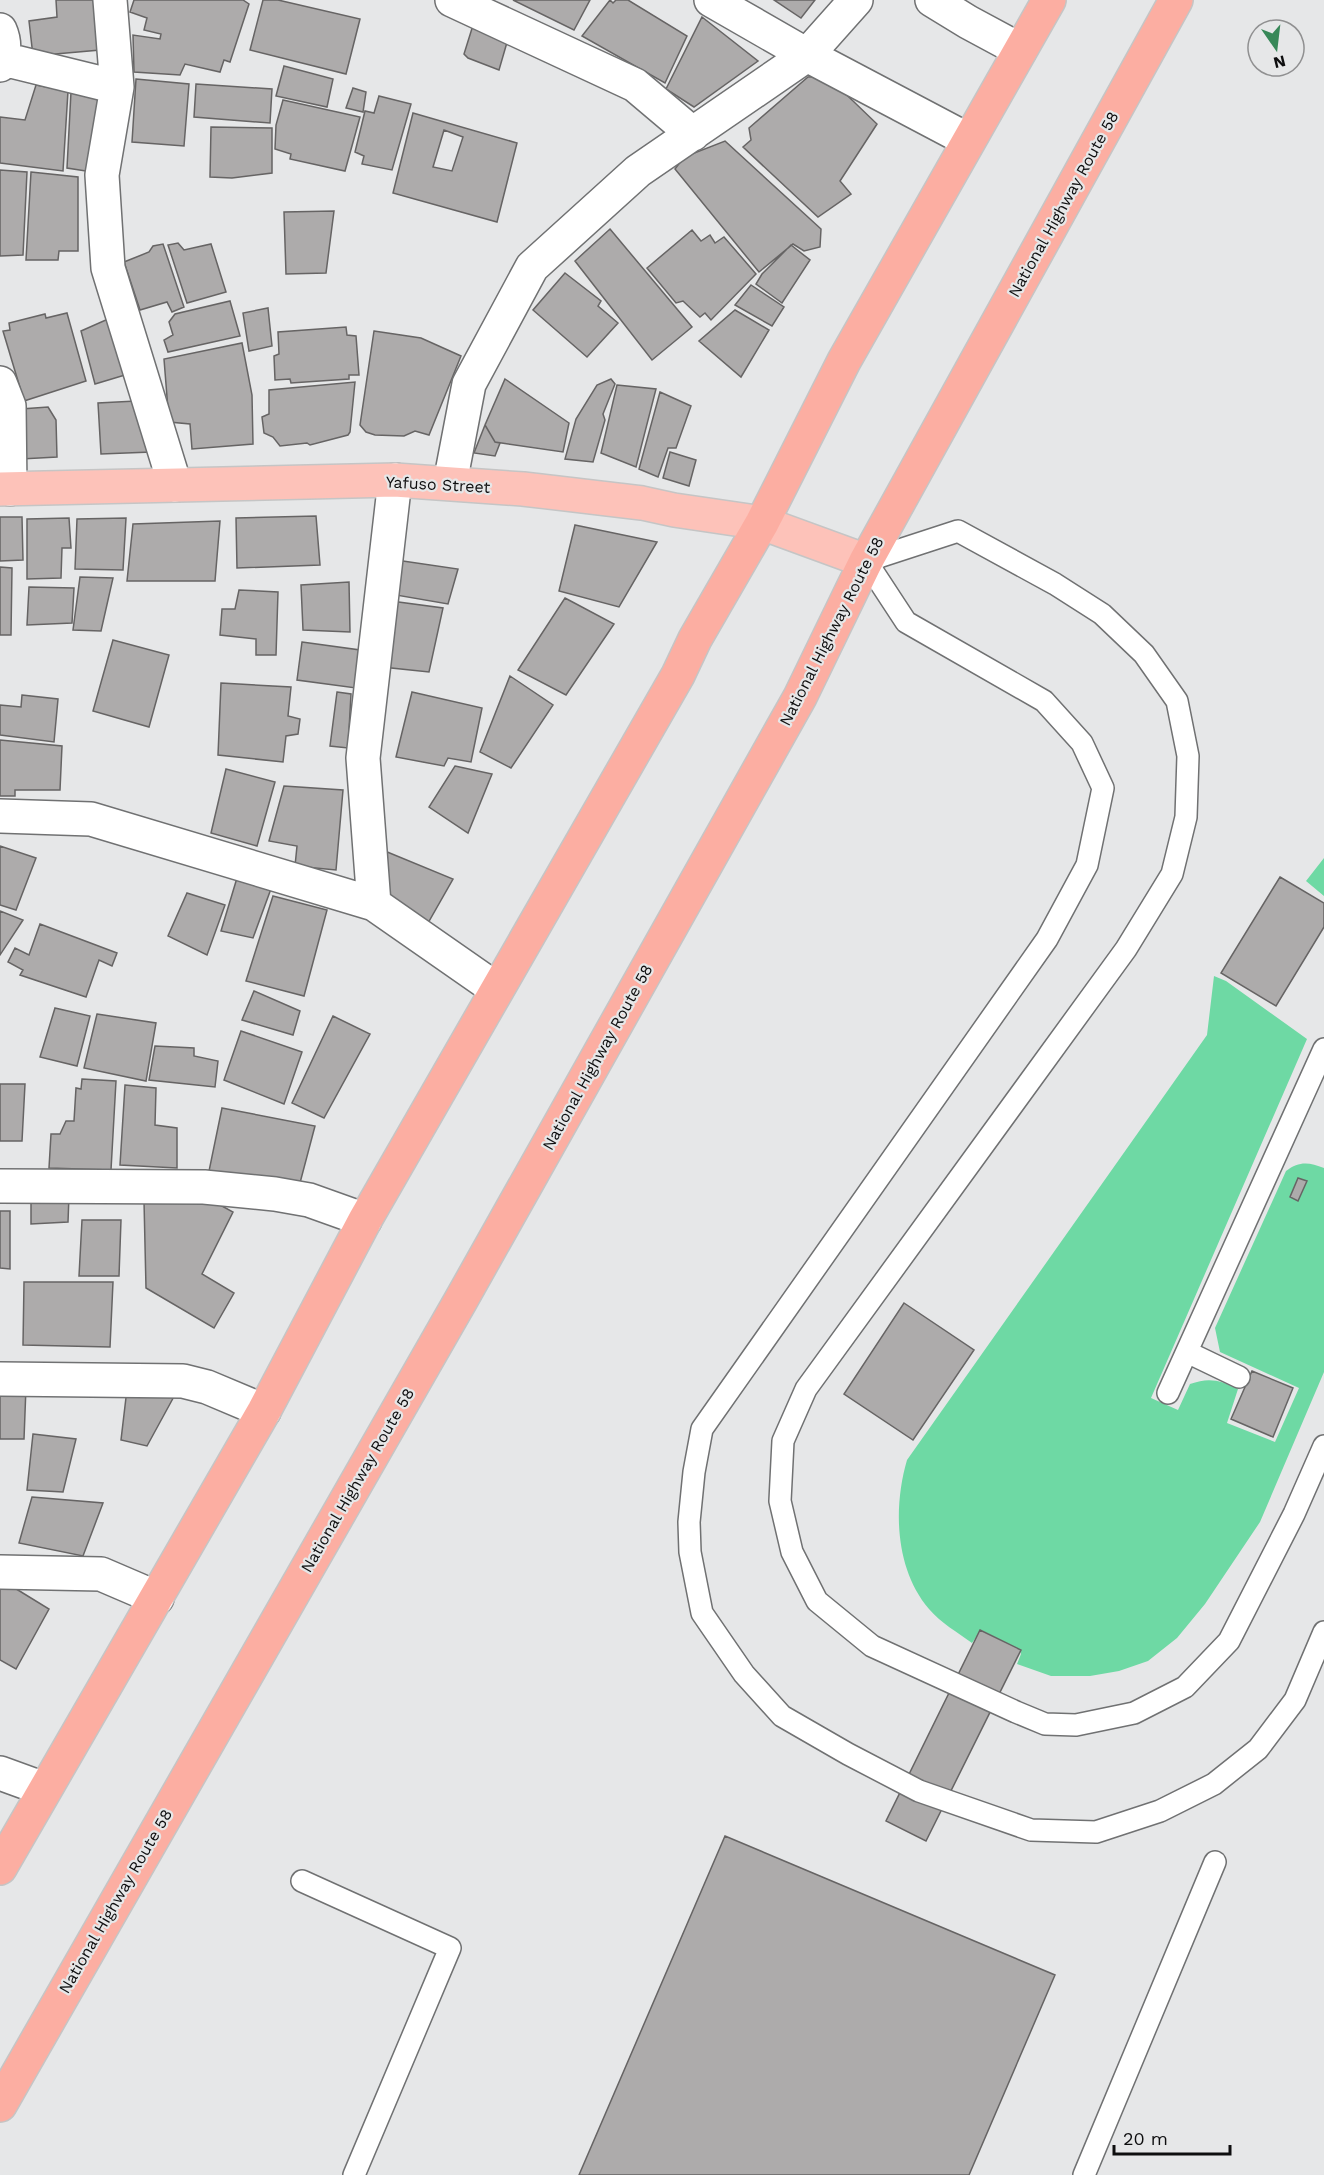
<svg xmlns="http://www.w3.org/2000/svg" width="1324" height="2175" font-family="'Work Sans',sans-serif">
<style>
.green{fill:#6ed9a4}
.building{fill:#adabab;stroke:#666464;stroke-width:1.5;fill-rule:evenodd}
.lines{fill:none;stroke-linecap:round;stroke-linejoin:round}
.service-casing{stroke:#707172;stroke-width:24}
.minor-casing{stroke:#707172;stroke-width:36}
.primary-casing{stroke:#c5c5c5;stroke-width:36}
.trunk-casing{stroke:#c5c5c5;stroke-width:36}
.service{stroke:#fff;stroke-width:21}
.minor{stroke:#fff;stroke-width:33}
.primary{stroke:#fdc2b9;stroke-width:33}
.trunk{stroke:#fcaea2;stroke-width:33}
.labels{text-anchor:middle;stroke-width:4.5;stroke-linejoin:round;paint-order:stroke}
.street-label{font-size:16px;fill:#0e0e0f;stroke:#e6e7e8}
</style>
<rect width="100%" height="100%" fill="#e6e7e8"/>
<path class="green" d="M 1324,858 L 1324,896 L 1306,881 Z
M 1214,976 L 1226,981 L 1307,1039 L 1151,1398 L 1178,1410 L 1190,1384 C 1209,1377 1220,1380 1238,1389 L 1227,1423 L 1275,1442 L 1299,1388 L 1220,1352 L 1215,1328 L 1286,1171 C 1299,1161 1309,1162 1324,1168 L 1324,1372 L 1260,1522 L 1205,1604 L 1177,1638 L 1148,1661 L 1119,1671 L 1090,1676 L 1051,1676 L 1017,1664 L 1021,1654 L 1020,1650 L 981,1630 L 972,1643 C 957,1632 941,1623 929,1609 C 895,1569 893,1508 907,1460 L 1207,1035 Z"/>
<path class="building" d="M 56,0 L 96,0 L 100,50 L 33,56 L 29,21 L 57,17 Z
M 134,0 L 243,0 L 249,4 L 230,62 L 224,60 L 220,72 L 185,64 L 180,75 L 134,72 L 133,35 L 160,39 L 161,34 L 144,30 L 147,18 L 130,12 Z
M 263,0 L 278,0 L 360,19 L 346,74 L 250,50 Z
M 513,0 L 590,0 L 574,30 Z
M 610,0 L 613,3 L 616,0 L 628,0 L 687,36 L 665,83 L 582,36 Z
M 774,0 L 815,0 L 801,18 Z
M 702,17 L 758,61 L 694,107 L 666,89 Z
M 474,22 L 510,32 L 499,70 L 468,58 L 464,54 Z
M 284,66 L 333,79 L 327,107 L 276,96 Z
M 827,76 L 877,124 L 840,181 L 851,194 L 818,217 L 743,147 L 751,140 L 749,128 L 808,77 Z
M 136,79 L 189,84 L 184,146 L 132,142 Z
M 196,84 L 272,89 L 270,123 L 194,117 Z
M 36,85 L 68,91 L 63,171 L 0,163 L 0,117 L 25,120 Z
M 353,88 L 366,92 L 363,112 L 346,108 Z
M 71,92 L 104,100 L 92,172 L 67,168 Z
M 379,96 L 411,104 L 392,170 L 362,164 L 364,156 L 355,152 L 365,111 L 374,113 Z
M 283,100 L 360,117 L 345,171 L 290,159 L 291,154 L 275,149 L 276,125 Z
M 413,113 L 517,143 L 497,222 L 393,193 ZM 444,130 L 463,137 L 452,171 L 433,167 Z
M 211,127 L 272,128 L 272,173 L 232,178 L 210,177 Z
M 725,141 L 821,229 L 820,247 L 804,251 L 793,244 L 759,272 L 675,169 L 684,157 Z
M 0,170 L 27,172 L 23,255 L 0,256 Z
M 31,172 L 78,177 L 78,251 L 59,251 L 58,260 L 26,260 Z
M 334,211 L 326,273 L 286,274 L 284,212 Z
M 610,229 L 692,327 L 652,360 L 575,261 Z
M 692,230 L 701,241 L 710,235 L 715,243 L 724,237 L 756,274 L 711,320 L 705,313 L 700,317 L 683,301 L 676,303 L 647,268 Z
M 178,243 L 184,250 L 211,244 L 226,292 L 187,303 L 168,245 Z
M 163,244 L 184,307 L 172,312 L 167,302 L 140,310 L 124,262 L 149,252 L 153,246 Z
M 791,245 L 810,260 L 782,303 L 756,284 L 762,274 Z
M 565,273 L 601,301 L 598,306 L 618,323 L 587,357 L 533,310 Z
M 751,285 L 784,307 L 772,326 L 735,305 Z
M 230,301 L 240,336 L 168,352 L 164,340 L 173,335 L 169,322 L 175,314 Z
M 268,308 L 272,346 L 249,351 L 243,313 Z
M 735,310 L 769,330 L 741,377 L 699,341 Z
M 67,313 L 86,381 L 24,401 L 3,331 L 10,330 L 9,323 L 45,314 L 46,318 Z
M 108,319 L 125,375 L 95,384 L 81,331 Z
M 346,327 L 347,335 L 356,336 L 359,375 L 349,375 L 349,379 L 291,383 L 290,379 L 275,380 L 274,356 L 279,354 L 278,332 Z
M 374,331 L 421,338 L 461,356 L 429,435 L 415,431 L 404,436 L 375,435 L 366,432 L 360,425 Z
M 242,343 L 252,395 L 253,444 L 192,449 L 190,424 L 169,422 L 164,359 Z
M 505,379 L 569,423 L 563,452 L 495,442 L 485,425 Z
M 611,379 L 615,384 L 603,414 L 605,420 L 593,462 L 565,459 L 576,419 L 597,385 Z
M 355,382 L 350,432 L 348,435 L 310,445 L 307,443 L 280,446 L 273,437 L 264,433 L 262,417 L 269,414 L 269,390 Z
M 617,385 L 656,389 L 636,467 L 601,453 Z
M 660,392 L 691,406 L 676,448 L 668,448 L 658,477 L 639,469 Z
M 136,401 L 151,452 L 101,454 L 98,403 Z
M 48,407 L 56,420 L 57,457 L 21,459 L 21,409 Z
M 485,425 L 495,442 L 500,443 L 495,456 L 474,453 Z
M 670,452 L 696,460 L 689,486 L 663,478 Z
M 316,516 L 320,565 L 237,568 L 236,518 Z
M 0,517 L 22,517 L 23,560 L 0,561 Z
M 69,518 L 71,548 L 62,548 L 61,578 L 27,579 L 27,519 Z
M 126,518 L 123,570 L 75,569 L 77,519 Z
M 220,521 L 215,581 L 127,581 L 133,524 Z
M 575,525 L 657,542 L 619,607 L 559,591 Z
M 396,560 L 458,569 L 448,604 L 390,594 Z
M 0,567 L 12,568 L 11,635 L 0,635 Z
M 80,577 L 113,578 L 101,631 L 73,630 Z
M 349,582 L 350,632 L 303,630 L 301,585 Z
M 29,587 L 74,588 L 72,623 L 27,625 Z
M 239,590 L 278,592 L 276,655 L 256,655 L 256,639 L 220,635 L 222,609 L 235,609 Z
M 565,598 L 614,624 L 566,695 L 518,670 Z
M 391,601 L 443,608 L 429,672 L 382,667 Z
M 113,640 L 169,655 L 149,727 L 93,711 Z
M 302,642 L 360,650 L 356,688 L 297,680 Z
M 510,676 L 553,705 L 511,768 L 480,752 Z
M 221,683 L 291,687 L 288,716 L 300,719 L 298,734 L 286,736 L 283,762 L 218,755 Z
M 337,692 L 351,694 L 348,748 L 330,746 Z
M 412,692 L 482,708 L 471,762 L 448,758 L 444,766 L 396,757 Z
M 22,695 L 58,699 L 54,742 L 0,735 L 0,705 L 21,707 Z
M 0,740 L 62,746 L 60,790 L 15,790 L 15,796 L 0,796 Z
M 455,766 L 492,774 L 468,833 L 429,807 Z
M 226,769 L 275,782 L 257,846 L 211,833 Z
M 284,786 L 343,790 L 336,870 L 295,866 L 297,846 L 269,841 Z
M 0,846 L 36,858 L 16,910 L 0,905 Z
M 380,849 L 453,879 L 428,923 L 382,902 Z
M 1280,877 L 1324,903 L 1324,927 L 1276,1006 L 1221,973 Z
M 237,878 L 272,886 L 253,938 L 221,931 Z
M 187,893 L 225,905 L 207,955 L 168,936 Z
M 273,896 L 327,910 L 304,996 L 246,981 Z
M 0,911 L 23,920 L 0,955 Z
M 40,924 L 117,953 L 112,966 L 99,960 L 86,997 L 20,975 L 23,970 L 8,962 L 15,948 L 29,955 Z
M 254,991 L 300,1011 L 293,1035 L 242,1020 Z
M 55,1008 L 90,1016 L 77,1066 L 40,1057 Z
M 97,1014 L 156,1023 L 146,1081 L 84,1068 Z
M 333,1016 L 370,1034 L 324,1118 L 292,1103 Z
M 241,1031 L 302,1052 L 284,1104 L 224,1080 Z
M 155,1046 L 194,1048 L 194,1056 L 218,1061 L 215,1087 L 149,1080 Z
M 82,1079 L 116,1081 L 111,1170 L 49,1168 L 51,1134 L 60,1134 L 66,1121 L 74,1121 L 76,1088 L 81,1089 Z
M 0,1084 L 25,1084 L 22,1141 L 0,1141 Z
M 125,1085 L 156,1088 L 155,1125 L 177,1128 L 177,1168 L 120,1165 Z
M 222,1108 L 315,1126 L 300,1183 L 209,1171 Z
M 1298,1178 L 1307,1181 L 1298,1201 L 1290,1197 Z
M 31,1195 L 69,1195 L 68,1222 L 31,1224 Z
M 211,1200 L 233,1212 L 202,1274 L 234,1293 L 214,1328 L 146,1288 L 144,1201 Z
M 0,1211 L 10,1211 L 10,1269 L 0,1268 Z
M 82,1220 L 121,1220 L 119,1276 L 79,1276 Z
M 24,1282 L 113,1282 L 110,1347 L 23,1345 Z
M 904,1303 L 974,1350 L 913,1440 L 844,1394 Z
M 1252,1371 L 1293,1388 L 1273,1437 L 1231,1419 Z
M 26,1387 L 24,1439 L 0,1439 L 0,1388 Z
M 127,1389 L 177,1391 L 147,1446 L 121,1440 Z
M 33,1434 L 76,1439 L 63,1492 L 27,1490 Z
M 32,1497 L 103,1503 L 83,1556 L 19,1543 Z
M 0,1579 L 49,1609 L 16,1669 L 0,1660 Z
M 980,1630 L 1021,1650 L 926,1841 L 886,1821 Z
M 725,1836 L 1055,1975 L 969,2175 L 579,2175 Z"/>
<g class="lines">
<g class="service-casing">
<path id="service" d="M 1187,1352 L 1239,1377
M 1168,1393 L 1324,1049
M 1324,1446 L 1294,1514 L 1229,1641 L 1185,1687 L 1134,1713 L 1076,1725 L 1045,1724 L 1016,1712 L 872,1646 L 817,1601 L 792,1552 L 780,1501 L 783,1441 L 806,1389 L 1126,949 L 1172,874 L 1186,817 L 1188,756 L 1177,701 L 1144,654 L 1102,614 L 1055,584 L 958,531 L 866,561 L 906,622 L 1044,701 L 1082,743 L 1103,788 L 1087,865 L 1047,939 L 702,1429 L 694,1472 L 689,1522 L 690,1552 L 702,1613 L 744,1674 L 782,1716 L 848,1754 L 919,1791 L 1031,1830 L 1096,1832 L 1160,1811 L 1214,1784 L 1258,1749 L 1295,1700 L 1324,1632
M 302,1881 L 450,1948 L 354,2175
M 1084,2175 L 1215,1862"/>
</g>
<g class="minor-casing">
<path id="minor" d="M 110,0 L 117,87 L 102,175 L 108,268 L 175,485
M 452,0 L 635,85 L 693,134
M 711,0 L 807,55 L 968,140
M 932,0 L 968,22 L 1020,50
M 0,30 C 5,41 5,54 0,65
M 3,59 L 117,87
M 0,383 L 9,406 L 10,489
M 450,483 L 469,384 L 532,267 L 638,171 L 807,55 L 856,0
M 0,816 L 91,819 L 374,904 L 496,989
M 374,904 L 363,758 L 395,480
M 0,1186 L 204,1187 L 275,1194 L 309,1200 L 365,1220
M 0,1379 L 183,1381 L 207,1387 L 264,1411
M 0,1572 L 101,1574 L 157,1598
M 0,1773 L 44,1789"/>
</g>
<g class="primary-casing">
<path id="primary" d="M 0,489 L 395,480 L 523,489 L 642,503 L 674,510 L 762,523 L 866,561"/>
</g>
<g class="trunk-casing">
<path id="trunk" d="M 0,1868 L 264,1411 L 365,1220 L 678,675 L 695,639 L 762,523 L 844,361 L 1049,0
M 0,2105 L 461,1300 L 800,697 L 866,561 L 1176,0"/>
</g>
<use href="#service" class="service"/>
<use href="#minor" class="minor"/>
<use href="#primary" class="primary"/>
<use href="#trunk" class="trunk"/>
</g>
<g class="labels">
<g class="street-label">
<text transform="translate(1063 204) rotate(-61)" y="6">National Highway Route 58</text>
<text transform="translate(438 484) rotate(3)" y="6">Yafuso Street</text>
<text transform="translate(831 631) rotate(-63)" y="6">National Highway Route 58</text>
<text transform="translate(597 1057) rotate(-61)" y="6">National Highway Route 58</text>
<text transform="translate(357 1480) rotate(-60)" y="6">National Highway Route 58</text>
<text transform="translate(115 1901) rotate(-60)" y="6">National Highway Route 58</text>
</g>
</g>
<g transform="translate(1276 48) rotate(166)"><circle r="28" fill="#e6e7e8" stroke="#909091" stroke-width="1.5"/>
<path d="M0-4.5L10 22L0 15L-10 22Z" fill="#378858"/>
<text y="-9" font-size="16" font-weight="bold" text-anchor="middle" fill="#0e0e0f">N</text>
</g>
<path d="M1114 2145v9h116v-9" fill="none" stroke="#0e0e0f" stroke-width="3"/>
<text x="1123" y="2145" font-size="18" fill="#0e0e0f" stroke="#e6e7e8" stroke-width="4.5" paint-order="stroke">20 m</text>
</svg>
